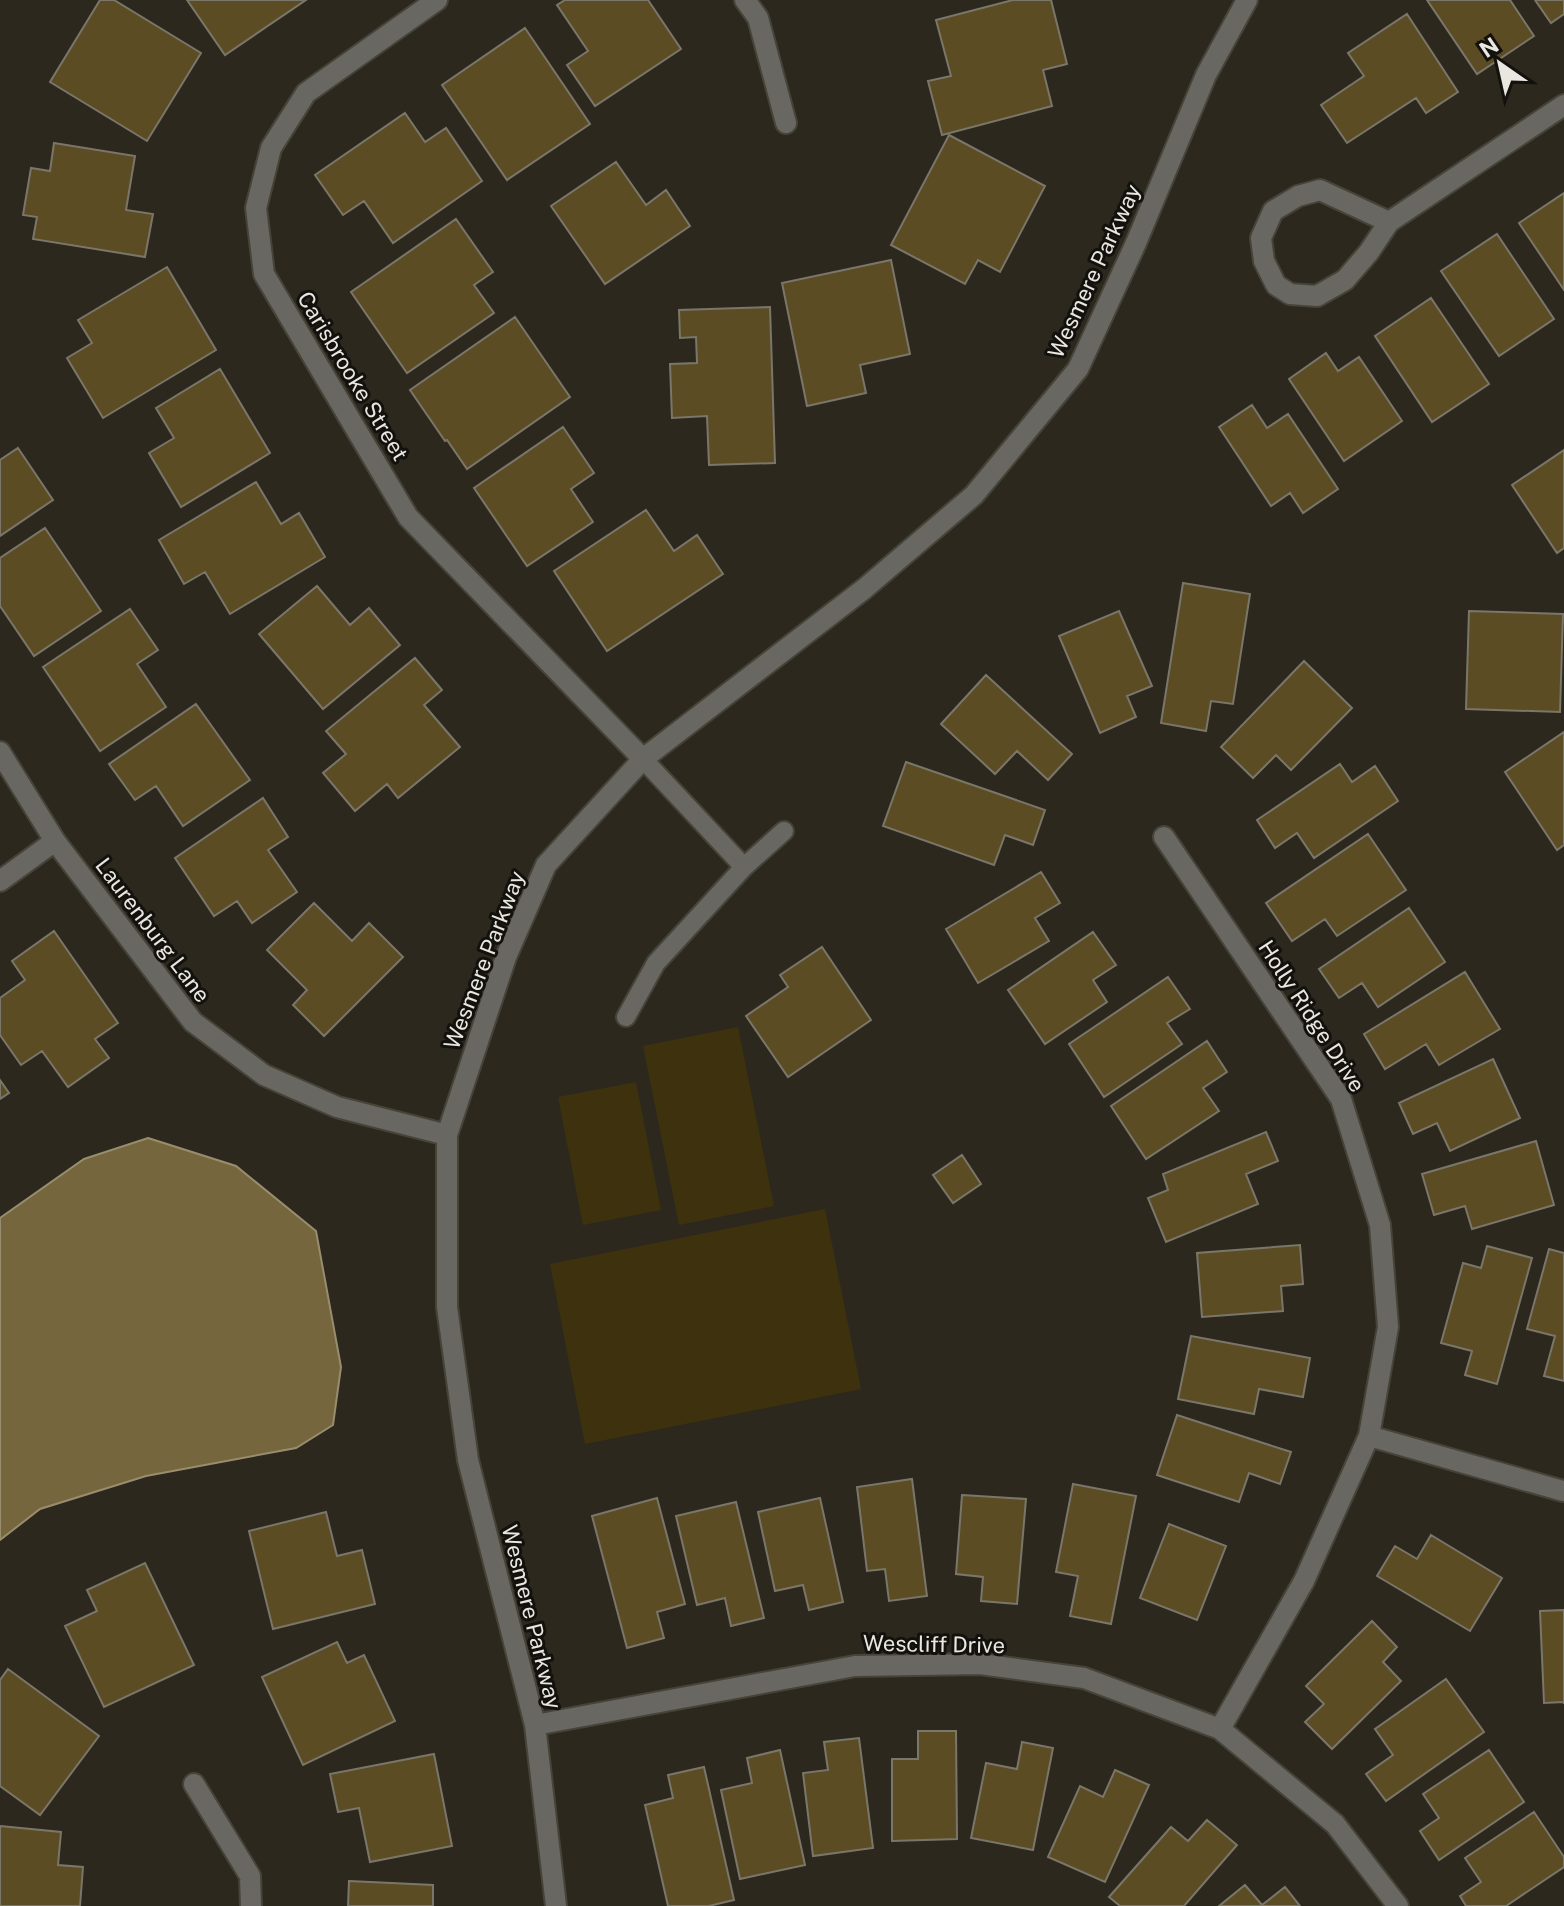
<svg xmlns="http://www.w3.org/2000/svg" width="1564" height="1906" font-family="'Public Sans',sans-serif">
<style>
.green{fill:#3e320e}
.water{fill:#75663d;stroke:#988d6e;stroke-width:2}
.building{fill:#5b4c24;stroke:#7a766a;stroke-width:2}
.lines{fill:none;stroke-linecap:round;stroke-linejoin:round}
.lane-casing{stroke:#464339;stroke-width:22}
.street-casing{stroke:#464339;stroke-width:24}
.lane{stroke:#696762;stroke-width:18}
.street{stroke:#696762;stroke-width:20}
.labels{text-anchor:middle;stroke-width:6;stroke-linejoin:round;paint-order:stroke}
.street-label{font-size:22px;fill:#e9e7e0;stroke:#13110d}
</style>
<rect width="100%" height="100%" fill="#2c281e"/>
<path class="green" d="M 738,1027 L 774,1206 L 679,1225 L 643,1046 Z
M 636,1082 L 661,1210 L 583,1225 L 558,1097 Z
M 825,1209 L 861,1389 L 585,1444 L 550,1264 Z"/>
<path class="water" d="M 148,1138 L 236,1166 L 316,1231 L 341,1367 L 333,1425 L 296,1448 L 146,1476 L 40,1509 L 0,1540 L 0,1218 L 84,1159 Z"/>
<path class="building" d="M 100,0 L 114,0 L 201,53 L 147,141 L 50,82 Z
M 187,0 L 306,0 L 225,55 Z
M 565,0 L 648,0 L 681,49 L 595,106 L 567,65 L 588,51 L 557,5 Z
M 1013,0 L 1051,0 L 1067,64 L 1043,70 L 1052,106 L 942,135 L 928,81 L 951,76 L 936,20 Z
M 1427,0 L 1510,0 L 1534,36 L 1477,74 Z
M 1535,0 L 1564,0 L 1564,14 L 1551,23 Z
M 1407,14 L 1458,92 L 1426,113 L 1416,98 L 1347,143 L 1321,105 L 1364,76 L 1348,53 Z
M 525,28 L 590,124 L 507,180 L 442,85 Z
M 405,113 L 425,142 L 446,128 L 482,181 L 393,243 L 364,201 L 343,215 L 315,175 Z
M 949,135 L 1045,186 L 1000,272 L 978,260 L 965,284 L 891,245 Z
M 54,143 L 135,156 L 126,210 L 153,214 L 145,257 L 33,239 L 37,217 L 23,215 L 31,168 L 50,171 Z
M 616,162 L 646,205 L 666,190 L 690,226 L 605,284 L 551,206 Z
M 1564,193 L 1564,290 L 1519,223 Z
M 456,219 L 493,272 L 474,285 L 494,313 L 407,373 L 351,292 Z
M 1497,234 L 1554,319 L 1499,356 L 1441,271 Z
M 891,260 L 910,354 L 860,365 L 866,393 L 807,406 L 782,283 Z
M 167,267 L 216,350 L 103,418 L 67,358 L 92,343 L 78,320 Z
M 1431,298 L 1489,384 L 1432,422 L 1375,336 Z
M 770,307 L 775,463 L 709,465 L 707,416 L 672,418 L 670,364 L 697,363 L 696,337 L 680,338 L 679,310 Z
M 515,317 L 570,397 L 467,469 L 447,440 L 445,441 L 410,390 Z
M 1326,353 L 1338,371 L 1359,357 L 1402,421 L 1344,461 L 1289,379 Z
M 220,369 L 270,453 L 181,507 L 149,453 L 174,438 L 156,408 Z
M 1252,405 L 1267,428 L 1288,414 L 1338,489 L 1303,513 L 1290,493 L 1271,506 L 1219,427 Z
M 563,427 L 594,473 L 571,489 L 593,522 L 527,566 L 474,488 Z
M 18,448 L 53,500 L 0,536 L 0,460 Z
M 1564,450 L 1564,548 L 1557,553 L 1512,485 Z
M 256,482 L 281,524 L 299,513 L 325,557 L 230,614 L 205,572 L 184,584 L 159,540 Z
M 646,510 L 674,551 L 697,535 L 723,574 L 607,651 L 554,571 Z
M 45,528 L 101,611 L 34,656 L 0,606 L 0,558 Z
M 1183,583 L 1250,594 L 1233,704 L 1211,701 L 1206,731 L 1161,723 Z
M 317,586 L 350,625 L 369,608 L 400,645 L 323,709 L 259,634 Z
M 130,609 L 158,650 L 137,664 L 166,707 L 100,751 L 43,667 Z
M 1119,611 L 1152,686 L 1127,696 L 1136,717 L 1100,733 L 1059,636 Z
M 1469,611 L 1563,614 L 1560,712 L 1466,709 Z
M 415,658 L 442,690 L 424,705 L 460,747 L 398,798 L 387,784 L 355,811 L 323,773 L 346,754 L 326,731 Z
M 1304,661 L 1352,708 L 1291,770 L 1276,755 L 1253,778 L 1221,747 Z
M 986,675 L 1072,754 L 1048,780 L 1017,751 L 995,774 L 941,724 Z
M 196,704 L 250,780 L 183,826 L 156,786 L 135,800 L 109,764 Z
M 1564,732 L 1564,845 L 1557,850 L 1505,772 Z
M 906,762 L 1045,810 L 1033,845 L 1005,835 L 994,865 L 883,826 Z
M 1340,764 L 1352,782 L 1375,766 L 1398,801 L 1314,858 L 1297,833 L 1275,848 L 1257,820 Z
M 263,798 L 288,837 L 268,850 L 297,892 L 252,923 L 237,901 L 214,916 L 175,858 Z
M 1368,834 L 1406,890 L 1337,936 L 1325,919 L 1292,941 L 1266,903 Z
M 1041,872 L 1060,903 L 1035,918 L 1049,941 L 978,983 L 946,929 Z
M 314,903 L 352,941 L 369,923 L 403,957 L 324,1036 L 293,1005 L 307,990 L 267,950 Z
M 1409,908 L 1445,962 L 1378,1007 L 1362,983 L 1339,998 L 1319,969 Z
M 54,931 L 118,1023 L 95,1039 L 109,1058 L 68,1087 L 42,1051 L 21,1065 L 0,1035 L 0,998 L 25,980 L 12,961 Z
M 1093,932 L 1116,965 L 1093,980 L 1107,1002 L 1045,1044 L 1008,990 Z
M 822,947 L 871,1020 L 788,1077 L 746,1016 L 788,987 L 780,975 Z
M 1465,972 L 1500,1029 L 1439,1065 L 1426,1044 L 1385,1069 L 1364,1034 Z
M 1168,977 L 1190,1009 L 1167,1023 L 1182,1044 L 1104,1097 L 1069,1044 Z
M 1207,1041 L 1227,1072 L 1203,1088 L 1219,1111 L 1146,1159 L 1111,1106 Z
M 1493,1059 L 1520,1118 L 1450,1151 L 1437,1123 L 1413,1134 L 1399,1103 Z
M 0,1080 L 9,1093 L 0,1099 Z
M 1266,1132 L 1278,1161 L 1246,1174 L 1258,1204 L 1166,1242 L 1148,1198 L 1168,1190 L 1163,1174 Z
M 1536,1141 L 1554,1205 L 1472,1229 L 1465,1206 L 1434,1215 L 1422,1174 Z
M 962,1155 L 981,1184 L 953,1203 L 933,1175 Z
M 1300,1245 L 1303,1284 L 1281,1286 L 1283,1311 L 1202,1317 L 1197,1253 Z
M 1487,1246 L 1532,1258 L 1497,1384 L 1465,1375 L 1472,1351 L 1441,1343 L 1463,1263 L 1481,1268 Z
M 1549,1249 L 1564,1253 L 1564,1381 L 1544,1376 L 1555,1336 L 1527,1329 Z
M 1191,1336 L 1310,1358 L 1303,1397 L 1259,1389 L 1254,1414 L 1178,1399 Z
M 1177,1415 L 1291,1452 L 1280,1484 L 1249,1473 L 1239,1502 L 1157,1475 Z
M 912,1479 L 927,1596 L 889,1601 L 885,1569 L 867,1571 L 857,1487 Z
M 1073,1484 L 1136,1496 L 1111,1624 L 1070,1616 L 1078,1576 L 1056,1572 Z
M 962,1495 L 1026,1499 L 1017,1604 L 981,1601 L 983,1577 L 956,1574 Z
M 657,1498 L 685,1604 L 657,1612 L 664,1638 L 627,1648 L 592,1516 Z
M 820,1498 L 843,1602 L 809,1610 L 803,1585 L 775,1591 L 758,1512 Z
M 736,1502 L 764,1618 L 731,1626 L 725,1598 L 697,1605 L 676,1516 Z
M 326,1512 L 337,1556 L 362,1550 L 375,1604 L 273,1629 L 249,1531 Z
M 1169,1524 L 1226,1546 L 1197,1620 L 1140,1598 Z
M 1431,1535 L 1502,1578 L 1470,1631 L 1377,1576 L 1395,1546 L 1417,1559 Z
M 145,1563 L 194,1665 L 104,1707 L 65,1626 L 97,1611 L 87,1590 Z
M 1564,1610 L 1564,1704 L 1564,1702 L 1544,1703 L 1540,1611 Z
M 1372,1621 L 1397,1647 L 1383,1662 L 1401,1681 L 1332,1749 L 1305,1722 L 1324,1704 L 1306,1686 Z
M 337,1642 L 347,1663 L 364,1655 L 395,1721 L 303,1765 L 262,1677 Z
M 8,1669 L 99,1736 L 40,1815 L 0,1786 L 0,1680 Z
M 1446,1679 L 1484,1732 L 1386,1801 L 1366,1774 L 1393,1755 L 1375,1729 Z
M 918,1731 L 956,1731 L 957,1839 L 892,1841 L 892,1759 L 918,1759 Z
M 859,1738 L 873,1848 L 813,1856 L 803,1773 L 828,1770 L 824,1742 Z
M 1022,1742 L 1053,1748 L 1033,1850 L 971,1838 L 986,1763 L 1017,1769 Z
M 780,1750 L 805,1865 L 740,1879 L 721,1790 L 752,1783 L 747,1758 Z
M 1489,1750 L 1524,1802 L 1439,1860 L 1420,1831 L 1439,1818 L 1423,1794 Z
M 434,1754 L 452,1846 L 370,1862 L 359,1808 L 338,1812 L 330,1774 Z
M 704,1767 L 734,1900 L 709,1906 L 668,1906 L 645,1805 L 673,1798 L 668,1775 Z
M 1115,1770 L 1149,1785 L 1105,1882 L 1048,1857 L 1080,1786 L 1103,1797 Z
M 1534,1812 L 1564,1857 L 1564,1867 L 1506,1906 L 1466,1906 L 1460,1896 L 1481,1882 L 1465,1858 Z
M 1207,1820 L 1237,1845 L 1184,1906 L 1120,1906 L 1109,1897 L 1171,1827 L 1188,1841 Z
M 0,1826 L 61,1832 L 58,1865 L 83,1867 L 80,1906 L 0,1906 Z
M 349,1881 L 433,1885 L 433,1906 L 348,1906 Z
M 1245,1885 L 1262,1905 L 1285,1887 L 1300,1906 L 1219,1906 Z"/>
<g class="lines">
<g class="lane-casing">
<path id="lane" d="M 744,867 L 784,831
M 626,1017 L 656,963 L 744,867 L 643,759"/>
</g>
<g class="street-casing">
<path id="street" d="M 437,0 L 306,93 L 271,148 L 256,208 L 264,274 L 408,517 L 643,759
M 745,0 L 758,18 L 786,123
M 1389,222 L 1320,190 L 1298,196 L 1273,211 L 1261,238 L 1264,261 L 1276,285 L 1290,294 L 1317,296 L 1345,280 L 1369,252 L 1389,222 L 1564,105
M 0,752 L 55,841 L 193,1022 L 264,1075 L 337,1107 L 447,1135
M 1164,837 L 1341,1099 L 1380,1225 L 1388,1327 L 1369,1436 L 1304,1581 L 1220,1729
M 0,881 L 55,841
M 1369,1436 L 1563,1491
M 535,1725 L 855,1666 L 980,1664 L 1084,1678 L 1220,1729 L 1335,1824 L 1398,1906
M 194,1784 L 250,1876 L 251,1906
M 556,1906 L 535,1725 L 468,1460 L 447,1307 L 447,1135 L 506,957 L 546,865 L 643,759 L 864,589 L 974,495 L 1078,369 L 1136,243 L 1206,75 L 1247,0"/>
</g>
<use href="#lane" class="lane"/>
<use href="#street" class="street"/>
</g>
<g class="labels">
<g class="street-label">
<text transform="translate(1094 271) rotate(-65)" y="8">Wesmere Parkway</text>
<text transform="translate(353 376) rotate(59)" y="8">Carisbrooke Street</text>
<text transform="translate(153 930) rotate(53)" y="8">Laurenburg Lane</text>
<text transform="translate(484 960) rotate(-69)" y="8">Wesmere Parkway</text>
<text transform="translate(1312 1016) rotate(57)" y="8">Holly Ridge Drive</text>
<text transform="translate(532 1617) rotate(76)" y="8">Wesmere Parkway</text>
<text transform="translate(934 1644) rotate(1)" y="8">Wescliff Drive</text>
</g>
</g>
<g transform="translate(1500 64) rotate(326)" stroke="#13110d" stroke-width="6" paint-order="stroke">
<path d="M0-6L14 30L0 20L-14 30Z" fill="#e9e7e0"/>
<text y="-12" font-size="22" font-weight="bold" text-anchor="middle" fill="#e9e7e0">N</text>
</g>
</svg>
